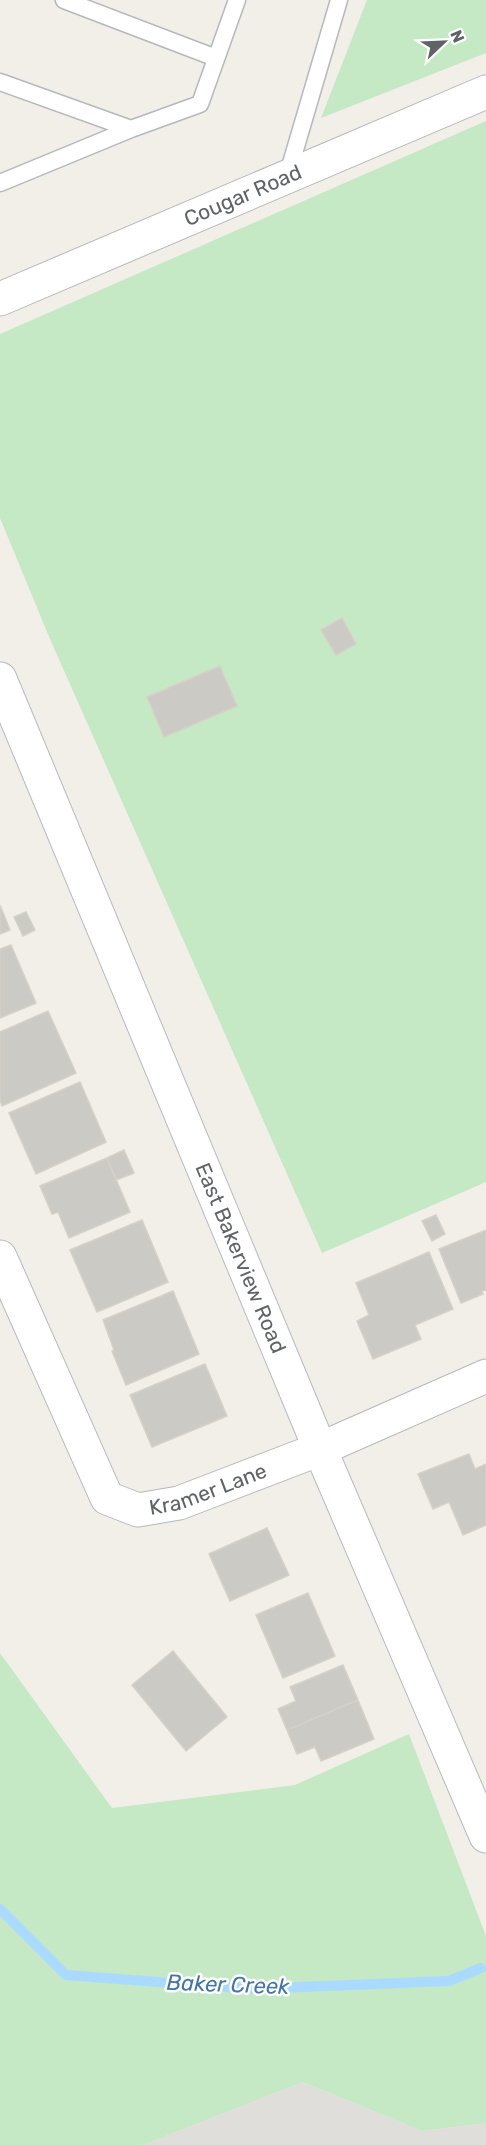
<svg xmlns="http://www.w3.org/2000/svg" width="486" height="2145" font-family="Rubik,sans-serif">
<style>
.industrial{fill:#e0deda}
.green{fill:#c5e8c5}
.lines{fill:none;stroke-linecap:round;stroke-linejoin:round}
.stream{stroke:#aadaff;stroke-width:10}
.building{fill:#cccac5;stroke:#d6d1c6;stroke-width:1.5}
.lane-casing{stroke:#b5b8bc;stroke-width:19}
.street-casing{stroke:#b5b8bc;stroke-width:35}
.secondary-casing{stroke:#b6babf;stroke-width:35}
.lane{stroke:#fff;stroke-width:16}
.street{stroke:#fff;stroke-width:33}
.secondary{stroke:#fff;stroke-width:33}
.labels{text-anchor:middle;stroke-width:5;stroke-linejoin:round;paint-order:stroke}
.street-label{font-size:21px;fill:#5f6368;stroke:#fff}
.water-label{font-size:22px;font-style:italic;fill:#4174aa;stroke:#fff}
</style>
<rect width="100%" height="100%" fill="#f1efe8"/>
<path class="industrial" d="M 303,2082 L 422,2131 L 486,2123 L 486,2145 L 143,2145 Z"/>
<path class="green" d="M 367,0 L 486,0 L 486,53 L 321,118 Z
M 486,121 L 486,1182 L 322,1253 L 50,639 L 0,518 L 0,334 Z
M 0,1653 L 112,1808 L 295,1785 L 409,1734 L 486,1936 L 486,2123 L 422,2131 L 303,2082 L 143,2145 L 0,2145 Z"/>
<g class="lines">
<path class="stream" d="M 0,1909 L 66,1975 L 251,1989 L 449,1981 L 481,1968"/>
</g>
<path class="building" d="M 342,618 L 356,644 L 336,655 L 321,630 Z
M 220,666 L 237,706 L 164,737 L 147,697 Z
M 0,905 L 10,930 L 0,934 Z
M 26,912 L 35,930 L 23,936 L 14,917 Z
M 11,945 L 36,1003 L 0,1018 L 0,949 Z
M 48,1011 L 76,1073 L 2,1106 L 0,1100 L 0,1032 Z
M 80,1082 L 106,1142 L 36,1174 L 9,1113 Z
M 124,1150 L 134,1173 L 116,1180 L 107,1158 Z
M 107,1158 L 130,1212 L 69,1238 L 58,1212 L 52,1214 L 40,1186 Z
M 436,1215 L 445,1234 L 432,1241 L 422,1221 Z
M 142,1220 L 168,1282 L 97,1312 L 70,1250 Z
M 486,1230 L 486,1290 L 482,1291 L 483,1294 L 461,1303 L 439,1249 Z
M 429,1252 L 453,1309 L 415,1325 L 421,1339 L 373,1359 L 357,1321 L 369,1315 L 356,1283 Z
M 173,1291 L 199,1354 L 126,1385 L 112,1351 L 114,1350 L 103,1320 Z
M 205,1364 L 227,1416 L 152,1447 L 130,1395 Z
M 469,1454 L 475,1469 L 486,1464 L 486,1525 L 463,1535 L 449,1502 L 433,1509 L 418,1474 Z
M 267,1528 L 289,1575 L 230,1601 L 209,1554 Z
M 308,1593 L 335,1656 L 283,1678 L 256,1615 Z
M 173,1651 L 227,1717 L 186,1751 L 132,1685 Z
M 343,1665 L 358,1700 L 287,1730 L 278,1709 L 296,1701 L 290,1687 Z
M 358,1700 L 374,1739 L 321,1761 L 315,1747 L 297,1754 L 287,1730 Z"/>
<g class="lines">
<g class="lane-casing">
<path id="lane" d="M 64,0 L 216,58
M 0,82 L 131,129
M 287,177 L 339,0
M 0,183 L 131,129 L 200,104 L 237,0"/>
</g>
<g class="street-casing">
<g id="street">
<path id="s1" d="M 0,299 L 486,92"/>
<path id="s2" d="M 0,1257 L 107,1498 L 138,1510 L 179,1503 L 320,1449 L 486,1376"/>
</g>
</g>
<g class="secondary-casing">
<g id="secondary">
<path id="s3" d="M 0,679 L 320,1449 L 486,1836"/>
</g>
</g>
<use href="#lane" class="lane"/>
<use href="#street" class="street"/>
<use href="#secondary" class="secondary"/>
</g>
<g class="labels">
<g class="street-label">
<text dy="7" stroke="none"><textPath href="#s1" startOffset="264">Cougar Road</textPath></text>
<text dy="7" stroke="none"><textPath href="#s3" startOffset="627">East Bakerview Road</textPath></text>
<text dy="7" stroke="none"><textPath href="#s2" startOffset="370">Kramer Lane</textPath></text>
</g>
<g class="water-label">
<text transform="translate(228 1984) rotate(2)" y="8">Baker Creek</text>
</g>
</g>
<g transform="translate(444 42) rotate(67)" stroke="#ffffff" stroke-width="4.5" paint-order="stroke">
<path d="M0-4.5L10 22L0 15L-10 22Z" fill="#5f6368"/>
<text y="-9" font-size="16" font-weight="bold" text-anchor="middle" fill="#5f6368">N</text>
</g>
</svg>
